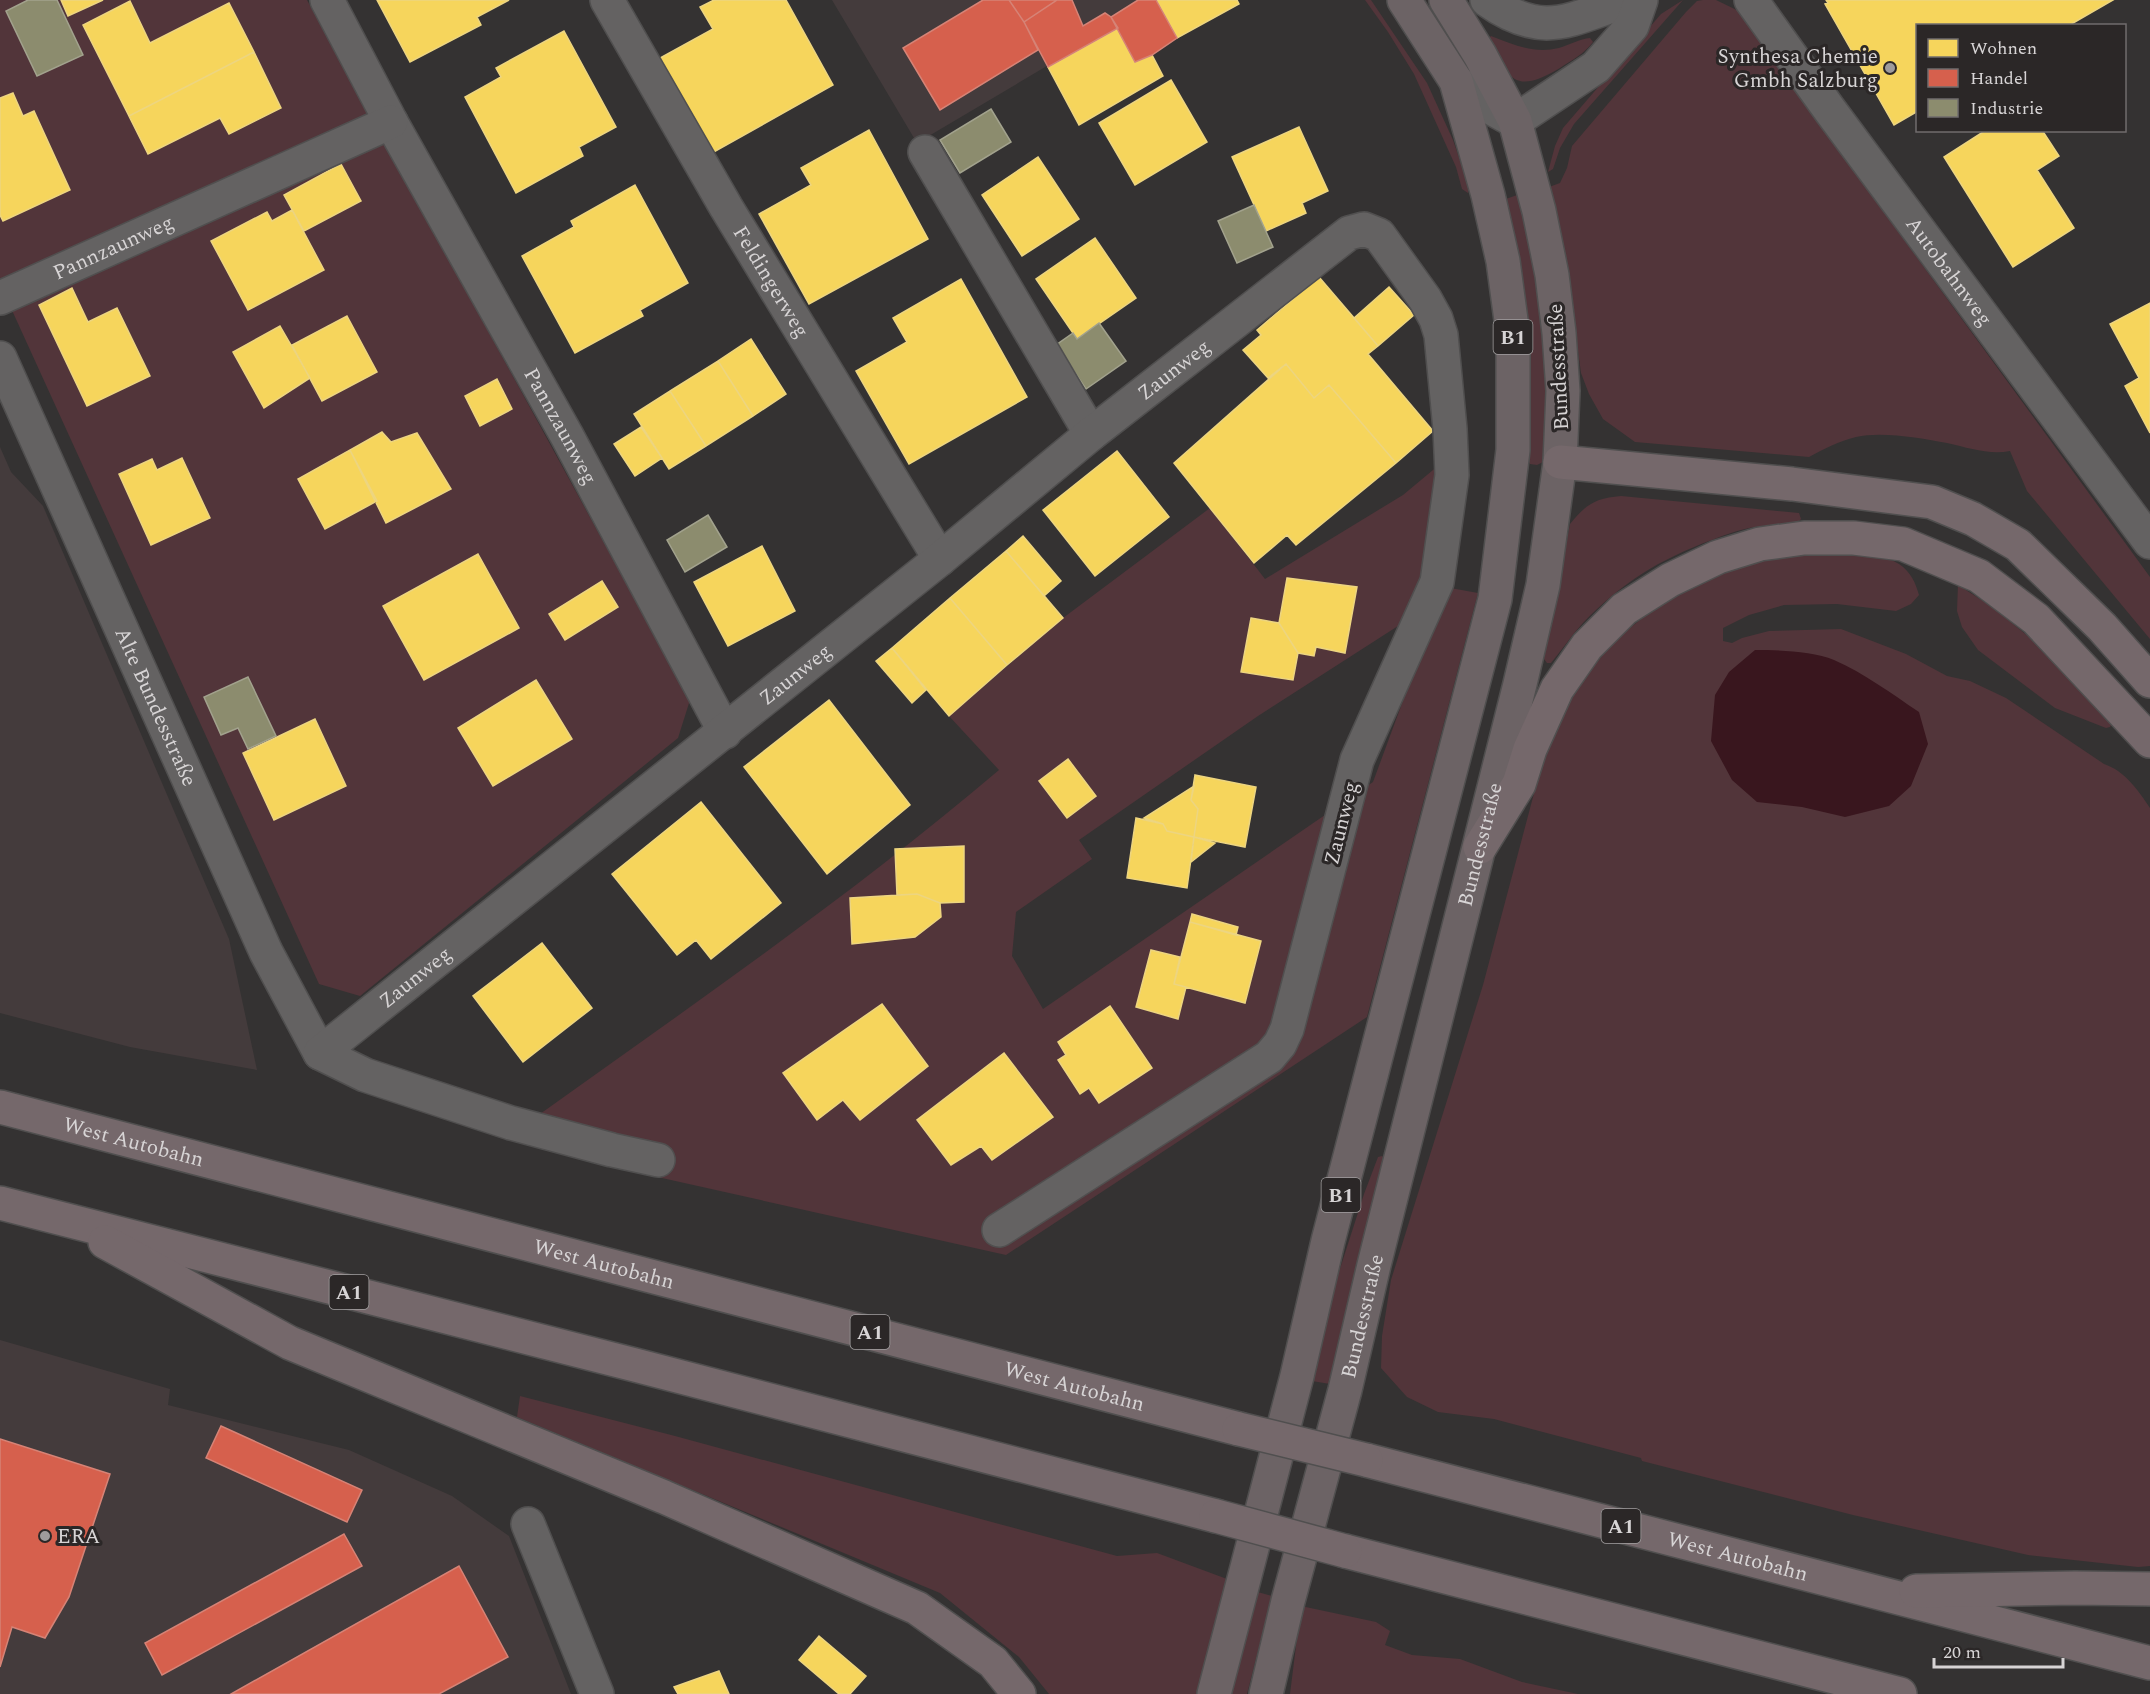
<svg xmlns="http://www.w3.org/2000/svg" width="2150" height="1694" font-family="Spectral,serif">
<style>
.built{fill:#443b3c}
.green{fill:#52353a}
.water{fill:#39161e}
.homes{fill:#f6d55c;stroke:#edd580;stroke-width:1.5}
.shops{fill:#d6604d;stroke:#d68376;stroke-width:1.5}
.industry{fill:#8c8c6e;stroke:#a2a28d;stroke-width:1.5}
.lines{fill:none;stroke-linecap:round;stroke-linejoin:round}
.minor-casing{stroke:#504f4f;stroke-width:36}
.major-casing{stroke:#504f4f;stroke-width:36}
.highway-casing{stroke:#504f4f;stroke-width:36}
.minor{stroke:#646262;stroke-width:33}
.major{stroke:#6c6365;stroke-width:33}
.highway{stroke:#75686b;stroke-width:33}
.highway-bridge-casing{stroke:#504f4f;stroke-width:36;stroke-linecap:butt}
.highway-bridge{stroke:#75686b;stroke-width:33}
.poi-dot{fill:#9e9b9c;stroke:#2b2727;stroke-width:2}
.labels{text-anchor:middle;stroke-width:6;stroke-linejoin:round;paint-order:stroke}
.shield{fill:#2b2727;stroke:#a3a0a1;stroke-width:1.5}
.shield-label{font-size:20px;font-weight:bold;fill:#d7d4d5}
.poi-label{font-size:21px;fill:#d7d4d5;stroke:#2b2727;text-anchor:end}
.street-label{font-size:21px;fill:#d7d4d5;stroke:#2b2727}
</style>
<rect width="100%" height="100%" fill="#343232"/>
<path class="built" d="M 832,0 L 1154,0 L 1155,2 L 917,143 Z
M 0,447 L 11,472 L 43,506 L 229,939 L 257,1070 L 130,1047 L 0,1013 Z
M 0,1340 L 170,1389 L 168,1405 L 349,1450 L 452,1496 L 509,1536 L 571,1694 L 0,1694 Z"/>
<path class="green" d="M 0,0 L 307,0 L 690,700 L 678,738 L 360,996 L 319,984 L 0,284 Z
M 1365,0 L 1371,0 L 1427,83 L 1453,140 L 1469,186 L 1468,193 L 1462,189 L 1456,167 L 1414,74 L 1388,32 Z
M 1683,0 L 1574,124 L 1560,148 L 1553,169 L 1548,172 L 1555,146 L 1563,128 L 1661,14 Z
M 1703,0 L 1716,0 L 1749,16 L 1829,137 L 2150,577 L 2150,639 L 2027,491 L 2010,451 C 1989,455 1969,448 1947,443 C 1921,438 1881,431 1856,437 C 1839,441 1824,449 1809,457 L 1635,442 L 1603,419 L 1589,394 L 1581,373 L 1564,248 L 1549,187 L 1560,183 L 1567,168 L 1572,146 L 1686,12 L 1697,1 Z
M 1491,36 C 1514,45 1534,54 1559,48 C 1569,45 1580,39 1590,38 L 1593,42 C 1584,54 1572,60 1560,68 C 1515,95 1508,80 1489,38 Z
M 1520,194 L 1540,286 L 1548,383 L 1545,461 L 1537,465 L 1530,464 L 1527,458 L 1503,200 Z
M 1439,465 L 1428,574 L 1412,617 L 1258,716 L 1079,840 L 1092,859 L 1016,912 L 1012,956 L 1043,1009 L 1373,782 L 1445,587 L 1478,593 L 1367,1017 L 1006,1255 L 653,1176 L 652,1149 L 533,1119 C 691,1006 852,895 999,770 L 949,716 L 1063,618 L 1210,508 L 1265,579 L 1403,495 Z
M 1621,496 L 1799,513 L 1801,519 L 1797,523 C 1785,524 1773,525 1761,526 C 1744,528 1727,534 1712,540 C 1660,559 1621,583 1582,624 C 1571,636 1562,650 1551,663 L 1547,663 L 1544,659 L 1570,524 C 1586,504 1596,498 1621,496 Z
M 1798,555 C 1821,555 1881,551 1899,564 C 1911,572 1915,582 1919,595 L 1911,604 L 1896,611 L 1837,604 L 1784,605 L 1749,615 L 1723,628 L 1723,641 L 1732,643 L 1742,638 L 1769,631 L 1841,629 L 1906,654 L 1947,676 L 1970,681 L 2006,698 L 2104,764 C 2125,771 2138,790 2150,808 L 2150,1566 L 2138,1567 L 2028,1555 L 1853,1515 L 1642,1461 L 1641,1458 L 1494,1419 L 1438,1412 L 1407,1397 L 1381,1368 L 1382,1336 L 1391,1280 L 1483,985 L 1545,752 C 1557,727 1569,698 1586,676 C 1623,626 1673,590 1731,570 C 1741,567 1751,562 1762,560 C 1773,558 1786,557 1798,555 Z
M 1958,585 L 1991,606 L 2072,672 L 2112,723 L 2110,727 L 2106,728 L 2055,708 L 1978,650 L 1962,627 L 1957,611 Z
M 1382,1156 L 1387,1160 L 1330,1384 L 1312,1381 L 1337,1278 L 1364,1194 L 1378,1157 Z
M 520,1396 L 675,1436 L 1117,1556 L 1157,1553 L 1227,1579 L 1200,1694 L 1049,1694 L 1019,1657 L 940,1593 L 517,1417 Z
M 1254,1591 L 1272,1596 L 1247,1694 L 1227,1694 Z
M 1301,1606 L 1376,1622 L 1390,1631 L 1385,1645 L 1412,1655 L 1460,1659 L 1522,1682 L 1578,1694 L 1290,1694 Z"/>
<path class="water" d="M 1755,650 C 1778,650 1813,651 1834,660 C 1864,673 1892,694 1919,712 L 1928,744 L 1911,786 L 1889,806 L 1845,817 L 1802,807 L 1757,802 L 1732,780 L 1711,741 L 1715,695 L 1729,672 Z"/>
<path class="homes" d="M 61,0 L 103,0 L 68,16 Z
M 377,0 L 509,0 L 477,17 L 481,25 L 410,62 Z
M 714,0 L 786,0 L 833,85 L 712,153 L 660,58 L 713,29 L 700,7 Z
M 1156,0 L 1237,0 L 1239,4 L 1177,38 Z
M 1826,0 L 2113,0 L 2068,26 L 1918,26 L 1918,111 L 1894,125 L 1825,4 L 1828,3 Z
M 130,1 L 150,43 L 229,3 L 254,52 L 129,116 L 83,25 Z
M 1118,28 L 1135,62 L 1152,55 L 1163,76 L 1079,125 L 1048,67 Z
M 564,31 L 616,127 L 579,147 L 583,156 L 516,193 L 465,97 L 501,77 L 496,68 Z
M 254,52 L 281,108 L 229,134 L 220,118 L 148,154 L 129,116 Z
M 1171,80 L 1207,142 L 1135,185 L 1099,123 Z
M 13,93 L 23,116 L 34,111 L 70,190 L 3,221 L 0,215 L 0,98 Z
M 1299,127 L 1328,191 L 1302,203 L 1306,213 L 1266,231 L 1232,157 Z
M 869,130 L 928,239 L 809,304 L 759,214 L 811,185 L 801,168 Z
M 1986,130 L 2042,130 L 2059,156 L 2037,170 L 2074,228 L 2013,267 L 1944,157 Z
M 1038,157 L 1079,219 L 1022,256 L 982,195 Z
M 341,164 L 361,201 L 304,231 L 284,195 Z
M 635,185 L 688,283 L 640,310 L 643,316 L 575,353 L 522,256 L 574,227 L 571,221 Z
M 292,210 L 324,270 L 248,310 L 211,241 L 267,212 L 272,221 Z
M 1095,238 L 1136,298 L 1077,339 L 1036,279 Z
M 1319,277 L 1378,346 L 1368,354 L 1433,431 L 1396,463 L 1329,385 L 1314,398 L 1286,364 L 1268,378 L 1243,350 L 1261,335 L 1257,330 Z
M 961,279 L 1027,397 L 909,464 L 856,371 L 907,342 L 893,318 Z
M 1389,287 L 1414,315 L 1378,346 L 1354,318 Z
M 72,288 L 88,322 L 117,308 L 150,376 L 87,406 L 39,305 Z
M 2150,303 L 2150,433 L 2125,386 L 2139,378 L 2110,324 Z
M 347,316 L 377,372 L 322,401 L 292,345 Z
M 280,326 L 310,378 L 264,408 L 233,352 Z
M 751,339 L 786,394 L 753,416 L 718,361 Z
M 718,361 L 753,416 L 706,446 L 670,391 Z
M 1286,364 L 1314,398 L 1329,385 L 1396,463 L 1296,545 L 1287,535 L 1254,563 L 1174,463 Z
M 497,379 L 512,409 L 480,426 L 465,396 Z
M 670,391 L 706,446 L 669,469 L 634,414 Z
M 641,427 L 662,458 L 635,476 L 614,444 Z
M 382,432 L 391,442 L 417,433 L 451,489 L 386,523 L 350,450 Z
M 350,450 L 377,501 L 325,529 L 298,479 Z
M 1117,451 L 1169,517 L 1095,576 L 1043,510 Z
M 182,458 L 210,518 L 151,545 L 119,474 L 152,459 L 157,470 Z
M 1023,536 L 1061,581 L 1044,596 L 1006,551 Z
M 762,546 L 795,611 L 728,646 L 694,582 Z
M 1006,551 L 1063,618 L 1007,665 L 950,598 Z
M 478,554 L 519,628 L 424,680 L 383,606 Z
M 1287,578 L 1357,587 L 1345,653 L 1316,647 L 1314,656 L 1298,653 L 1279,623 Z
M 602,581 L 618,607 L 565,640 L 549,614 Z
M 950,598 L 1007,665 L 949,716 L 892,648 Z
M 1251,618 L 1279,623 L 1298,653 L 1293,680 L 1241,672 Z
M 892,648 L 926,690 L 912,703 L 876,661 Z
M 536,680 L 572,739 L 493,786 L 458,728 Z
M 829,700 L 910,805 L 827,874 L 744,767 Z
M 315,719 L 346,786 L 274,820 L 243,753 Z
M 1068,759 L 1096,796 L 1067,818 L 1039,781 Z
M 1195,775 L 1256,787 L 1245,847 L 1194,837 L 1198,809 L 1191,800 Z
M 1194,786 L 1191,800 L 1198,809 L 1194,837 L 1167,831 L 1163,824 L 1144,818 Z
M 701,802 L 781,903 L 711,959 L 696,940 L 677,955 L 612,874 Z
M 1136,818 L 1163,824 L 1167,831 L 1194,837 L 1187,888 L 1127,878 Z
M 1194,837 L 1215,843 L 1191,862 Z
M 964,846 L 964,902 L 940,903 L 917,894 L 897,895 L 895,849 Z
M 917,894 L 940,903 L 941,917 L 915,937 L 852,944 L 850,898 Z
M 1192,914 L 1238,927 L 1236,935 L 1190,922 Z
M 1190,922 L 1261,941 L 1245,1003 L 1174,984 Z
M 542,943 L 592,1008 L 523,1062 L 473,996 Z
M 1151,950 L 1180,957 L 1174,984 L 1186,987 L 1178,1019 L 1136,1007 Z
M 882,1004 L 928,1066 L 860,1120 L 843,1100 L 817,1120 L 783,1073 Z
M 1110,1006 L 1152,1068 L 1099,1103 L 1089,1088 L 1080,1094 L 1058,1060 L 1066,1055 L 1058,1042 Z
M 1004,1053 L 1053,1117 L 992,1160 L 981,1146 L 951,1165 L 917,1120 Z
M 819,1636 L 866,1676 L 850,1694 L 839,1694 L 799,1660 Z
M 719,1671 L 729,1694 L 678,1694 L 674,1687 Z"/>
<path class="shops" d="M 983,0 L 1009,0 L 1024,22 L 1038,50 L 940,110 L 903,48 Z
M 1009,0 L 1057,0 L 1024,22 Z
M 1057,0 L 1072,0 L 1083,26 L 1105,13 L 1111,17 L 1118,28 L 1048,67 L 1024,22 Z
M 1138,0 L 1156,0 L 1177,38 L 1152,55 L 1135,62 L 1111,17 Z
M 221,1426 L 362,1490 L 347,1522 L 206,1458 Z
M 0,1439 L 110,1474 L 69,1597 L 45,1638 L 12,1627 L 0,1667 Z
M 344,1534 L 362,1566 L 162,1675 L 145,1643 Z
M 459,1566 L 508,1657 L 439,1694 L 231,1694 Z"/>
<path class="industry" d="M 28,0 L 57,0 L 83,55 L 37,76 L 6,11 Z
M 991,109 L 1011,142 L 960,173 L 940,140 Z
M 1254,205 L 1273,247 L 1237,263 L 1218,221 Z
M 1099,323 L 1126,361 L 1086,389 L 1056,345 L 1073,333 L 1077,339 Z
M 708,515 L 727,547 L 685,572 L 667,540 Z
M 248,677 L 276,736 L 248,749 L 238,728 L 221,735 L 204,697 Z"/>
<g class="lines">
<g class="minor-casing">
<g id="minor">
<path id="s1" d="M 327,0 L 391,122 L 567,436 L 725,732"/>
<path id="s2" d="M 607,0 L 726,207 L 940,559"/>
<path d="M 1487,0 C 1545,41 1571,18 1630,0"/>
<path id="s3" d="M 1751,0 L 1829,109 L 2150,542"/>
<path d="M 1456,81 L 1484,104 L 1515,121 L 1596,67 L 1632,26 L 1641,0"/>
<path d="M 925,152 L 1091,434"/>
<path id="s4" d="M 0,298 L 391,122"/>
<path id="s5" d="M 0,358 L 266,952 L 320,1053"/>
<path id="s6" d="M 658,1160 L 612,1150 L 511,1123 L 365,1075 L 320,1053 L 940,559 L 1091,434 L 1349,233 L 1364,229 L 1379,235 L 1425,299 L 1436,319 L 1441,335 L 1450,429 L 1452,475 L 1437,582 L 1357,760 L 1287,1029 L 1280,1044 L 1269,1057 L 999,1230"/>
<path d="M 528,1524 L 597,1694"/>
</g>
</g>
<g class="major-casing">
<g id="major">
<path d="M 1214,1694 L 1297,1376 L 1328,1241 L 1495,599 L 1513,450 L 1513,335 L 1503,261 L 1488,195 L 1456,81 L 1404,0"/>
<path id="s7" d="M 1266,1694 L 1288,1601 L 1345,1390 L 1374,1265 L 1520,684 L 1543,585 L 1560,462 L 1563,391 L 1559,333 L 1552,275 L 1539,211 L 1515,121 L 1480,55 L 1446,0"/>
</g>
</g>
<g class="highway-casing">
<g id="highway">
<path d="M 1560,462 L 1792,484 L 1932,502 L 1973,519 L 2018,545 L 2102,627 L 2150,681"/>
<path d="M 1480,847 L 1519,784 L 1530,749 L 1557,689 L 1587,646 L 1624,609 L 1670,580 L 1718,557 L 1760,544 L 1804,538 L 1854,538 L 1903,544 L 1979,576 L 2036,619 L 2150,741"/>
<path id="s8" d="M 0,1107 L 1239,1429"/>
<path d="M 0,1203 L 635,1365 L 1216,1516"/>
<path d="M 105,1242 L 290,1343 L 664,1497 L 917,1608 L 993,1662 L 1019,1694"/>
<path id="s9" d="M 1366,1460 L 2150,1663"/>
<path d="M 1345,1551 L 1900,1694"/>
<path d="M 1916,1591 L 2075,1588 L 2150,1589"/>
</g>
</g>
<use href="#minor" class="minor"/>
<use href="#major" class="major"/>
<use href="#highway" class="highway"/>
<g class="highway-bridge-casing">
<path id="highway-bridge" d="M 1239,1429 L 1366,1460
M 1216,1516 L 1345,1551"/>
</g>
<use href="#highway-bridge" class="highway-bridge"/>
</g>
<g class="poi-dot">
<circle cx="1890" cy="68" r="6"/>
<circle cx="45" cy="1536" r="6"/>
</g>
<g class="labels">
<g class="shield">
<rect x="1493.5" y="320" width="39" height="34" rx="4.5"/>
<rect x="1321.5" y="1178" width="39" height="34" rx="4.5"/>
<rect x="329.5" y="1275" width="39" height="34" rx="4.5"/>
<rect x="850.5" y="1315" width="39" height="34" rx="4.5"/>
<rect x="1601.5" y="1509" width="39" height="34" rx="4.5"/>
</g>
<g class="shield-label">
<text x="1513" y="344">B1</text>
<text x="1341" y="1202">B1</text>
<text x="349" y="1299">A1</text>
<text x="870" y="1339">A1</text>
<text x="1621" y="1533">A1</text>
</g>
<g class="poi-label">
<text x="1878" y="63">Synthesa Chemie<tspan x="1878" dy="24">Gmbh Salzburg</tspan></text>
<text x="57" y="1543" text-anchor="start">ERA</text>
</g>
<g class="street-label">
<text dy="7" stroke="none"><textPath href="#s4" startOffset="124">Pannzaunweg</textPath></text>
<text dy="7" stroke="none"><textPath href="#s3" startOffset="336">Autobahnweg</textPath></text>
<text dy="7" stroke="none"><textPath href="#s2" startOffset="326">Feldingerweg</textPath></text>
<text transform="translate(1558 367) rotate(-93)" y="7">Bundesstraße</text>
<text dy="7" stroke="none"><textPath href="#s6" startOffset="1449">Zaunweg</textPath></text>
<text dy="7" stroke="none"><textPath href="#s1" startOffset="486">Pannzaunweg</textPath></text>
<text dy="7" stroke="none"><textPath href="#s6" startOffset="963">Zaunweg</textPath></text>
<text dy="7" stroke="none"><textPath href="#s5" startOffset="382">Alte Bundesstraße</textPath></text>
<text transform="translate(1341 823) rotate(-76)" y="7">Zaunweg</text>
<text dy="7" stroke="none"><textPath href="#s7" startOffset="876">Bundesstraße</textPath></text>
<text dy="7" stroke="none"><textPath href="#s6" startOffset="477">Zaunweg</textPath></text>
<text dy="7" stroke="none"><textPath href="#s8" startOffset="138">West Autobahn</textPath></text>
<text dy="7" stroke="none"><textPath href="#s8" startOffset="624">West Autobahn</textPath></text>
<text dy="7" stroke="none"><textPath href="#s7" startOffset="390">Bundesstraße</textPath></text>
<text dy="7" stroke="none"><textPath href="#s8" startOffset="1110">West Autobahn</textPath></text>
<text dy="7" stroke="none"><textPath href="#s9" startOffset="384">West Autobahn</textPath></text>
</g>
</g>
<rect x="1916" y="24" width="210" height="108" fill="#2b2727" stroke="#706c6d" stroke-width="1.5"/>
<rect x="1928" y="39" width="30" height="18" fill="#f6d55c" stroke="#706c6d" stroke-width="1.5"/>
<text x="1970" y="54" font-size="18" fill="#d7d4d5">Wohnen</text>
<rect x="1928" y="69" width="30" height="18" fill="#d6604d" stroke="#706c6d" stroke-width="1.5"/>
<text x="1970" y="84" font-size="18" fill="#d7d4d5">Handel</text>
<rect x="1928" y="99" width="30" height="18" fill="#8c8c6e" stroke="#706c6d" stroke-width="1.5"/>
<text x="1970" y="114" font-size="18" fill="#d7d4d5">Industrie</text>
<path d="M1934 1658v9h129v-9" fill="none" stroke="#d7d4d5" stroke-width="3"/>
<text x="1943" y="1658" font-size="18" fill="#d7d4d5" stroke="#2b2727" stroke-width="4.5" paint-order="stroke">20 m</text>
</svg>
